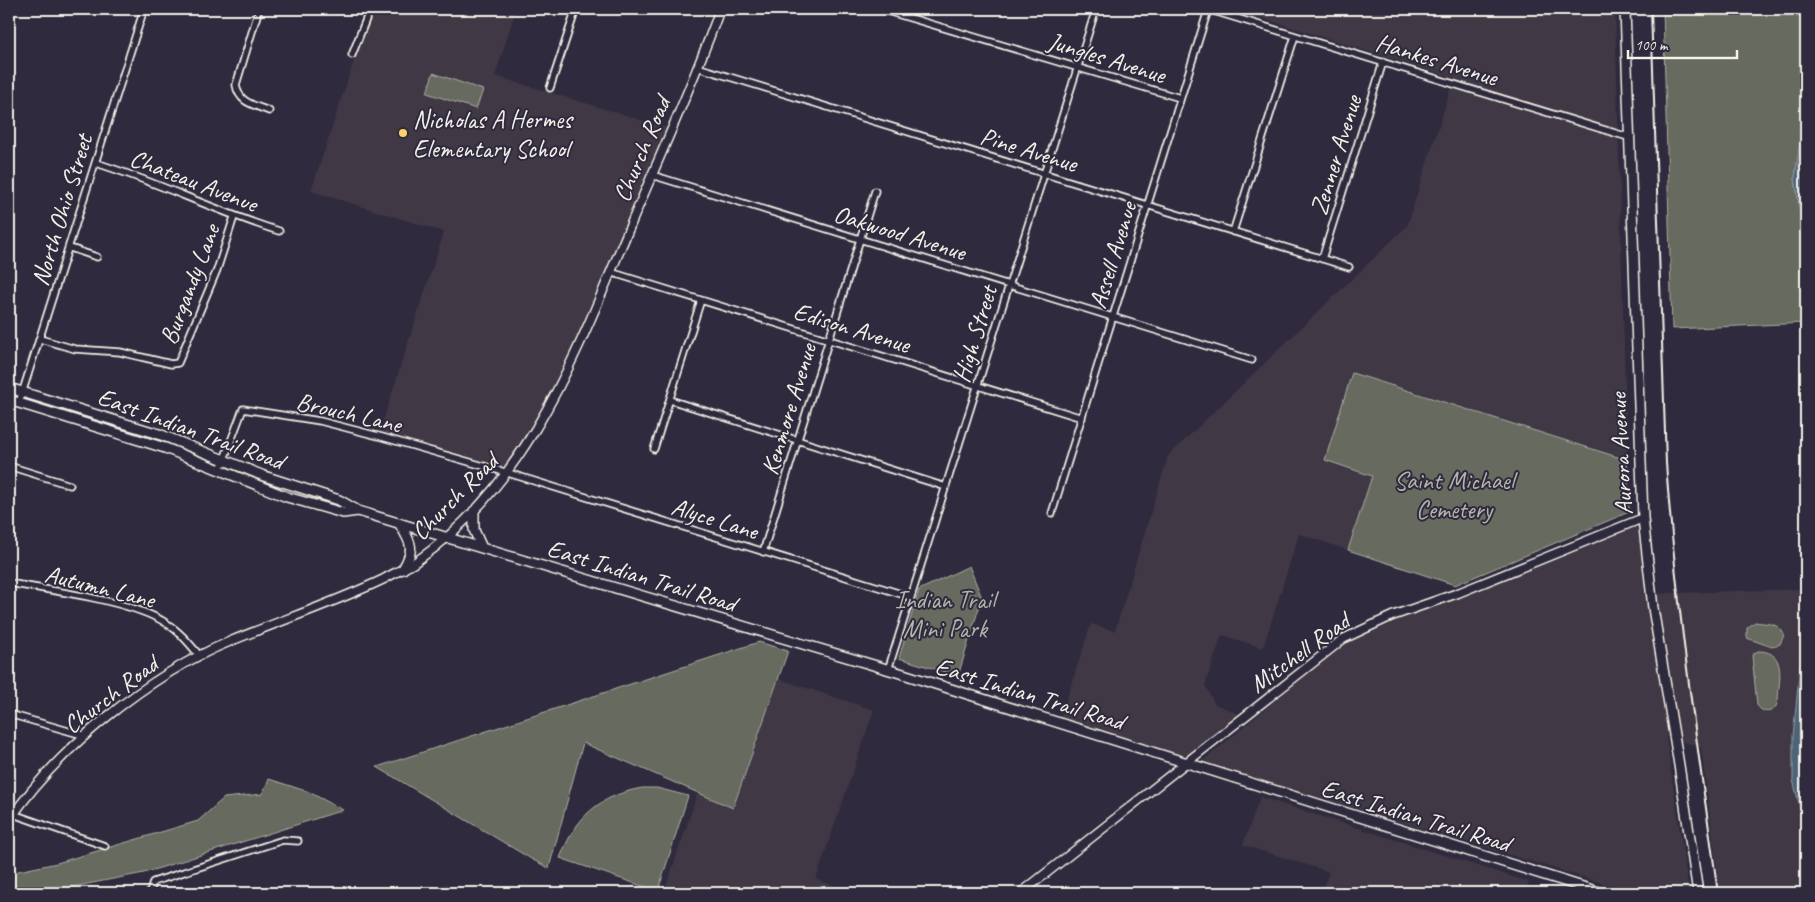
<svg xmlns="http://www.w3.org/2000/svg" width="1815" height="902" font-family="Caveat,sans-serif">
<style>
.built{fill:#403945}
.green{fill:#666b5e;stroke:#adaea3}
.water{fill:#4d6378;stroke:#909ca5}
.lines{fill:none;stroke-linecap:round;stroke-linejoin:round}
.minor-casing{stroke:#f4f1e8;stroke-width:9}
.tertiary-casing{stroke:#f4f1e8;stroke-width:11}
.secondary-casing{stroke:#f4f1e8;stroke-width:12}
.minor{stroke:#2f2a3d;stroke-width:5.5}
.tertiary{stroke:#2f2a3d;stroke-width:8}
.secondary{stroke:#2f2a3d;stroke-width:9}
.rail{stroke:#f4f1e8;stroke-width:2}
.poi-dot{fill:#ffd166;stroke:#2f2a3d;stroke-width:2}
.labels{text-anchor:middle;stroke-width:4;stroke-linejoin:round;paint-order:stroke}
.street-label{font-size:25px;fill:#f4f1e8;stroke:#2f2a3d}
.poi-label{font-size:25px;fill:#f4f1e8;stroke:#2f2a3d;text-anchor:start}
.park-label{font-size:25px;fill:#b4b5aa;stroke:#2f2a3d}
</style>
<rect width="100%" height="100%" fill="#2f2a3d"/>
<filter id="ink" filterUnits="userSpaceOnUse"><feTurbulence type="fractalNoise" baseFrequency=".02" numOctaves="2"/><feDisplacementMap in="SourceGraphic" scale="10" xChannelSelector="R" yChannelSelector="G"/><feConvolveMatrix kernelMatrix="1 2 1 2 8 2 1 2 1" color-interpolation-filters="sRGB"/></filter>
<g filter="url(#ink)">
<path class="built" d="M 371,9 L 516,9 L 495,76 L 668,128 L 560,382 L 507,470 L 379,433 L 444,232 L 311,191 Z
M 1233,9 L 1615,9 L 1627,460 L 1353,373 L 1326,460 L 1372,476 L 1348,550 L 1299,534 L 1263,648 L 1222,635 L 1205,685 L 1215,704 L 1241,715 L 1186,759 L 1060,719 L 1091,624 L 1115,631 L 1168,456 L 1407,226 L 1454,78 Z
M 1638,520 L 1645,594 L 1806,589 L 1793,737 L 1793,780 L 1806,831 L 1806,893 L 1720,893 L 1701,747 L 1666,737 L 1689,893 L 1635,893 L 1202,762 L 1341,645 L 1398,618 Z
M 779,679 L 874,710 L 816,879 L 853,893 L 664,893 L 698,792 L 734,807 Z
M 1260,797 L 1529,882 L 1525,893 L 1322,893 L 1329,872 L 1243,845 Z"/>
<path class="green" d="M 1663,9 L 1806,9 L 1806,103 L 1795,178 L 1806,251 L 1806,323 L 1672,329 Z
M 433,73 L 483,90 L 476,109 L 427,93 Z
M 1352,373 L 1627,460 L 1629,512 L 1455,585 L 1348,550 L 1372,476 L 1325,460 Z
M 41,402 L 175,443 L 215,461 L 156,440 L 47,407 Z
M 969,566 L 982,598 L 958,676 L 899,658 L 919,590 Z
M 1755,622 C 1767,624 1779,622 1784,635 L 1780,644 L 1772,647 L 1747,638 L 1747,628 Z
M 759,642 L 788,651 L 733,808 L 583,743 L 549,868 L 533,860 L 377,767 Z
M 1758,651 C 1781,651 1781,669 1779,687 C 1778,693 1779,701 1776,706 C 1771,715 1761,712 1757,705 L 1752,655 Z
M 269,779 L 309,792 L 343,810 L 144,873 L 41,893 L 9,893 L 9,873 L 57,863 L 198,821 L 224,798 L 262,794 Z
M 642,788 L 657,788 L 688,796 L 659,888 L 654,890 L 560,858 C 576,817 598,796 642,788 Z"/>
<path class="water" d="M 1806,103 L 1806,251 L 1795,178 Z
M 1806,604 L 1806,831 L 1793,780 L 1793,737 Z"/>
<g class="lines">
<g class="minor-casing">
<path id="minor" d="M 259,9 L 236,85 C 239,103 254,105 269,111
M 880,9 L 1180,98
M 1207,9 L 1628,137
M 352,55 L 370,9
M 697,67 L 1349,267
M 550,88 L 576,9
M 96,163 C 158,182 217,212 279,231
M 652,175 L 1252,360
M 1233,232 L 1295,36
M 70,248 L 97,257
M 1322,259 L 1383,62
M 610,272 L 1082,418
M 40,339 L 75,349 L 120,352 L 171,364 L 178,363 L 217,270 L 234,217
M 670,400 L 946,487
M 19,403 L 144,9
M 654,449 L 701,300
M 9,466 L 70,485
M 220,470 L 243,409 L 320,421 L 382,437 L 508,473 L 911,597
M 1052,513 L 1208,10
M 763,552 L 875,191
M 9,583 C 52,591 130,600 166,623 C 179,631 189,643 199,655
M 888,670 L 1096,9
M 9,714 L 86,736
M 13,814 L 105,846
M 150,893 L 153,882 L 283,840 L 298,841
M 445,893 L 446,890"/>
</g>
<g class="tertiary-casing">
<path id="tertiary" d="M 9,821 C 58,748 150,674 231,641 C 282,620 334,603 384,579 C 394,573 404,569 414,563 C 531,483 578,348 631,224 C 661,153 694,82 720,9
M 1021,893 L 1343,639 L 1392,616 L 1458,593 L 1643,518"/>
</g>
<g class="secondary-casing">
<path id="secondary" d="M 1625,9 L 1643,518 L 1653,608 L 1679,765 L 1698,893
M 9,388 L 159,434 L 264,476 L 339,500 L 358,511 L 900,673 L 1602,893
M 9,400 L 165,448 L 287,497 L 343,513 L 358,511
M 474,511 L 474,530 L 482,548
M 399,523 C 412,544 415,548 403,569"/>
</g>
<use href="#minor" class="minor"/>
<use href="#tertiary" class="tertiary"/>
<use href="#secondary" class="secondary"/>
<path class="rail" d="M 1651,9 L 1666,463 C 1676,607 1698,750 1718,893"/>
</g>
</g>
<circle class="poi-dot" cx="403" cy="133" r="5"/>
<g class="labels">
<g class="street-label">
<text transform="translate(1107 57) rotate(17)" y="9">Jungles Avenue</text>
<text transform="translate(1437 59) rotate(17)" y="9">Hankes Avenue</text>
<text transform="translate(641 149) rotate(-67)" y="9">Church Road</text>
<text transform="translate(1029 149) rotate(17)" y="9">Pine Avenue</text>
<text transform="translate(1335 155) rotate(-73)" y="9">Zenner Avenue</text>
<text transform="translate(194 180) rotate(21)" y="9">Chateau Avenue</text>
<text transform="translate(61 210) rotate(-73)" y="9">North Ohio Street</text>
<text transform="translate(900 232) rotate(17)" y="9">Oakwood Avenue</text>
<text transform="translate(1112 255) rotate(-73)" y="9">Assell Avenue</text>
<text transform="translate(189 284) rotate(-69)" y="9">Burgandy Lane</text>
<text transform="translate(852 327) rotate(17)" y="9">Edison Avenue</text>
<text transform="translate(974 334) rotate(-73)" y="9">High Street</text>
<text transform="translate(788 409) rotate(-73)" y="9">Kenmore Avenue</text>
<text transform="translate(349 412) rotate(13)" y="9">Brouch Lane</text>
<text transform="translate(191 428) rotate(20)" y="9">East Indian Trail Road</text>
<text transform="translate(1620 454) rotate(-93)" y="9">Aurora Avenue</text>
<text transform="translate(454 496) rotate(-45)" y="9">Church Road</text>
<text transform="translate(715 518) rotate(17)" y="9">Alyce Lane</text>
<text transform="translate(642 575) rotate(17)" y="9">East Indian Trail Road</text>
<text transform="translate(100 586) rotate(14)" y="9">Autumn Lane</text>
<text transform="translate(1299 652) rotate(-36)" y="9">Mitchell Road</text>
<text transform="translate(1030 693) rotate(17)" y="9">East Indian Trail Road</text>
<text transform="translate(110 694) rotate(-37)" y="9">Church Road</text>
<text transform="translate(1416 815) rotate(17)" y="9">East Indian Trail Road</text>
</g>
<g class="poi-label">
<text x="413" y="128">Nicholas A Hermes<tspan x="413" dy="29">Elementary School</tspan></text>
</g>
<g class="park-label">
<text x="1454" y="489">Saint Michael<tspan x="1454" dy="29">Cemetery</tspan></text>
<text x="945" y="608">Indian Trail<tspan x="945" dy="29">Mini Park</tspan></text>
</g>
</g>
<rect width="1815" height="902" fill="none" stroke="#2f2a3d" stroke-width="30"/>
<rect x="15" y="15" width="1785" height="872" fill="none" stroke="#f4f1e8" stroke-width="2" filter="url(#ink)"/>
<path d="M1628 50v8h109v-8" fill="none" stroke="#f4f1e8" stroke-width="2.5"/>
<text x="1635" y="50" font-size="15" fill="#f4f1e8" stroke="#2f2a3d" stroke-width="4" paint-order="stroke">100 m</text>
</svg>
